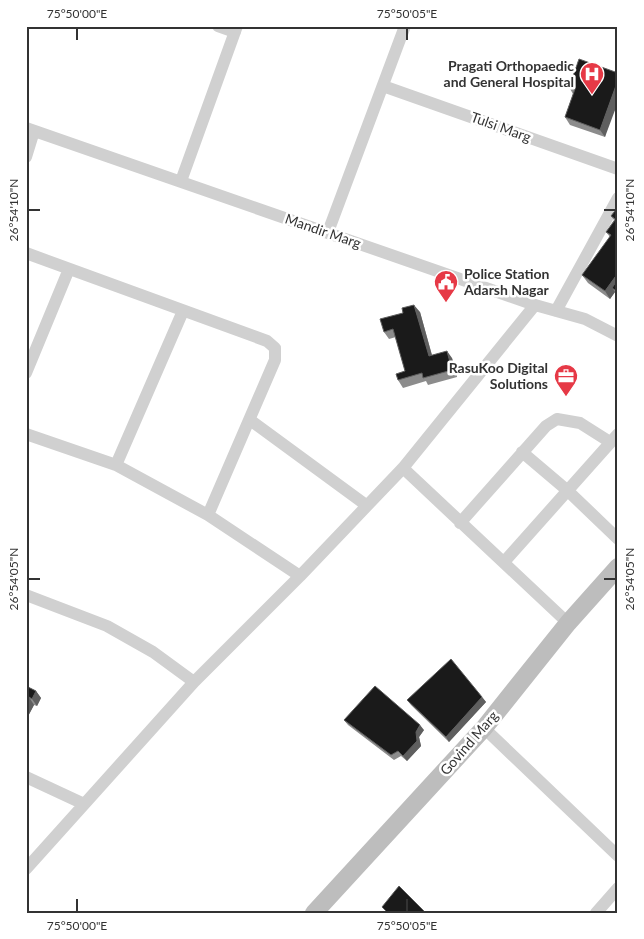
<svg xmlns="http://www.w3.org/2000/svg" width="644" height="939" font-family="Lato,sans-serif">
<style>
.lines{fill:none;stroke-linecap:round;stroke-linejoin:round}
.street{stroke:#d0d0d0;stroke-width:12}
.secondary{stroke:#bdbdbd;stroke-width:18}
.wall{fill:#8c8c8c}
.shaded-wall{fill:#5f5f5f}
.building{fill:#1a1a1a;stroke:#5f5f5f}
.ticks{fill:none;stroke:#333;stroke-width:2}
.labels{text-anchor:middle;stroke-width:5;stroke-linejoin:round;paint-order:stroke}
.poi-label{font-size:14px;font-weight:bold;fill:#333;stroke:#fff;text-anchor:end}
.street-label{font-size:14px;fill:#333;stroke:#fff}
.neatline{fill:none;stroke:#333;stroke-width:2}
.ticks-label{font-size:12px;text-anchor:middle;fill:#333}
</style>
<rect width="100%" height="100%" fill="#fff"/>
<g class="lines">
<path class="street" d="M 218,26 L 235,32
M 383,86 L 618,169
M 26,128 L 535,305 L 585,319 L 618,336
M 26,157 L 34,131
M 181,181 L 237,26
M 328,232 L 405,26
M 26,253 L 267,341 L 275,348 L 275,360 L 208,515
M 556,311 L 618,198
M 26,373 L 69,269
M 250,420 L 366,505
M 26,434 L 116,465 L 208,515 L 300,576
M 522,452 L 568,491 L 618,539
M 116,465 L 183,311
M 403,468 L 568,623
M 460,523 L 546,426 L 557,419 L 580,423 L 610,442
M 504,562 L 618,434
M 26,595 L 107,626 L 153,652 L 194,682
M 484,728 L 618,856
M 26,777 L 84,804
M 26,869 L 194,682 L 300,576 L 403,468 L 535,305
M 596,913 L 618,888"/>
<path class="secondary" d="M 314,913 L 484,728 L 568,623 L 618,567"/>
</g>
<path class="wall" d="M 618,73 L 605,137 L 570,125 L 565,117 L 573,94 L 569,87 Z
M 618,207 L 618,296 L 615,292 L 610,299 L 588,283 L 582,275 L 610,237 L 606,232 L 614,220 L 611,216 Z
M 420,312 L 432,355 L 452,358 L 457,377 L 428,385 L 426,381 L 403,388 L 398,380 L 405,371 L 396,337 L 389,339 L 384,332 Z
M 26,686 L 36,691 L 41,698 L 37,706 L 34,705 L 26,720 Z
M 482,697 L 486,702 L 449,742 L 411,705 L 407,700 Z
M 344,720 L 424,730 L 419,737 L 421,746 L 407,761 L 401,756 L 394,760 L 348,725 Z"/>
<path class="shaded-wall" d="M 618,80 L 618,102 L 605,137 L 600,130 Z
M 618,273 L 618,288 L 612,288 L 615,292 L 610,299 L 605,291 Z
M 414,305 L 420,312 L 434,363 L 429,356 Z
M 447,351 L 452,358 L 457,377 L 452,370 Z
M 26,507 L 28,510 L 26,516 Z
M 36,691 L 41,698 L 37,706 L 32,699 Z
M 29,697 L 34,705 L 26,720 L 26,703 Z
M 482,697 L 486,702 L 449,742 L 446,737 Z
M 420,725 L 424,730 L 419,737 L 421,746 L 407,761 L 403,756 Z"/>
<path class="building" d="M 579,59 L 618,73 L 618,80 L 600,130 L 565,117 L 575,89 L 569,87 Z
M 618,207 L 618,221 L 611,216 Z
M 615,220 L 618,222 L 618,273 L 605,291 L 582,275 L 611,235 L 606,232 Z
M 618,279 L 618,292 L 612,288 Z
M 414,305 L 429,356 L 447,351 L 452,370 L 423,378 L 422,373 L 398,380 L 396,374 L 405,371 L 393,329 L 384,332 L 380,319 L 403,313 L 402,308 Z
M 451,659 L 482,697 L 446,737 L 407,700 Z
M 26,686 L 36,691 L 32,699 L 29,697 L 26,703 Z
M 375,686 L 420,725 L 416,732 L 417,741 L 403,756 L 398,751 L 391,755 L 344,720 Z
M 399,886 L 426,913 L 388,913 L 382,907 Z"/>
<path class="ticks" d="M 77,28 L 77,40M 407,28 L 407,40M 28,210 L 40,210M 604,210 L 616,210M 28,579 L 40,579M 604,579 L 616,579M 77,899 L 77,912M 407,899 L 407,912"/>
<defs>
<g id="hospital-pin" transform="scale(1.25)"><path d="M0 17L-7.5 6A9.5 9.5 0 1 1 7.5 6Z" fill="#e63946" stroke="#fff"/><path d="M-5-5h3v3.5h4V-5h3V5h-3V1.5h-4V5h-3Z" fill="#fff"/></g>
<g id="civic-pin" transform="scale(1.25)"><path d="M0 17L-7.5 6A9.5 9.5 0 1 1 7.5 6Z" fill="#e63946" stroke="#fff"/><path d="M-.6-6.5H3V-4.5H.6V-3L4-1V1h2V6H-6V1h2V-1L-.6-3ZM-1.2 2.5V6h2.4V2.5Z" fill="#fff"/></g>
<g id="office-pin" transform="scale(1.25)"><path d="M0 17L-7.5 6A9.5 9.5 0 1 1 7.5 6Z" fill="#e63946" stroke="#fff"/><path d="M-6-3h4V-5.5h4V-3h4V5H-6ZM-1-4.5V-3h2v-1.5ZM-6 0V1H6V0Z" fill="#fff"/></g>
</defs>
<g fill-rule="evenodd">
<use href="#hospital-pin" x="592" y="74"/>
<use href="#civic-pin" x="446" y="282"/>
<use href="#office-pin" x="566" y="376"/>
</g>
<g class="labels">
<g class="poi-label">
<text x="574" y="71">Pragati Orthopaedic<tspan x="574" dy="16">and General Hospital</tspan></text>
<text x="464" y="279" text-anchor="start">Police Station<tspan x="464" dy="16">Adarsh Nagar</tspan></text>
<text x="548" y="373">RasuKoo Digital<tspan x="548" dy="16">Solutions</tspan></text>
</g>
<g class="street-label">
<text transform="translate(501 127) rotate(20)" y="5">Tulsi Marg</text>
<text transform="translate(323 231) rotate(19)" y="5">Mandir Marg</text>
<text transform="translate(469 743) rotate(-49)" y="5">Govind Marg</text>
</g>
</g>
<rect width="644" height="939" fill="none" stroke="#ffffff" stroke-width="55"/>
<rect x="28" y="28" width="588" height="884" class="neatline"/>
<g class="ticks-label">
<text x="77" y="18">75°50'00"E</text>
<text x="407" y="18">75°50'05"E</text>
<text transform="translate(14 210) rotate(-90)" y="4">26°54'10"N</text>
<text transform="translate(630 210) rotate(-90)" y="4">26°54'10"N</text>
<text transform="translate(14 579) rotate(-90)" y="4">26°54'05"N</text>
<text transform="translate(630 579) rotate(-90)" y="4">26°54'05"N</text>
<text x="77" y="930">75°50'00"E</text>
<text x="407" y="930">75°50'05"E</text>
</g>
</svg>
